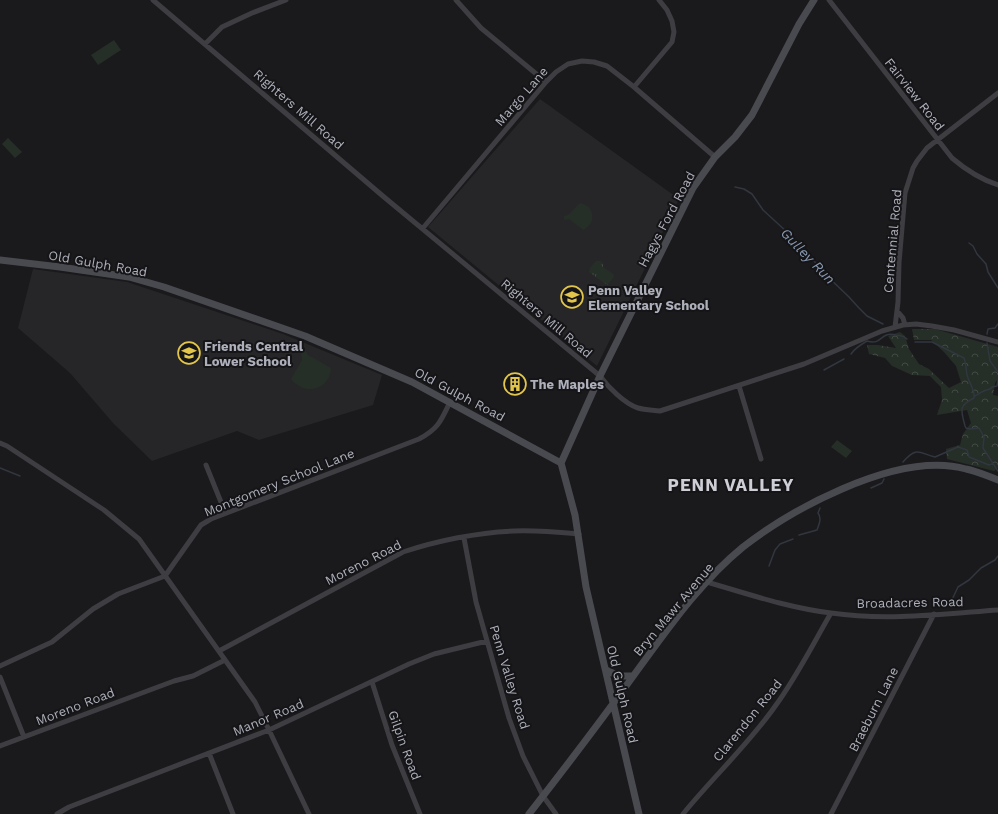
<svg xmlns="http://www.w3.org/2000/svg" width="998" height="814" font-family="'Work Sans',sans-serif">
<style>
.built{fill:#262628}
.grass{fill:url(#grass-tufts)}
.forest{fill:url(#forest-crowns)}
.pitch{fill:#262e28}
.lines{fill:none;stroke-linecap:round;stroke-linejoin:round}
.stream{stroke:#31363f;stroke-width:1.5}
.street{stroke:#3d3d42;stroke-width:5}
.secondary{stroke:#494a50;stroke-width:7}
.labels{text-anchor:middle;stroke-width:4;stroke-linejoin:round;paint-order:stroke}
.street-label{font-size:13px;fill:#adafba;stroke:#151517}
.poi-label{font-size:13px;font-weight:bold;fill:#adafba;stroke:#151517;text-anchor:start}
.water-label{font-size:14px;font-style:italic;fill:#8898b1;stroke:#151517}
.district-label{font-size:17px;font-weight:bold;letter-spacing:1px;fill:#cecfd6;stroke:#151517}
</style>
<defs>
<pattern id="grass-tufts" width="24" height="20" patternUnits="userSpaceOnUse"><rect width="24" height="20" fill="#262e28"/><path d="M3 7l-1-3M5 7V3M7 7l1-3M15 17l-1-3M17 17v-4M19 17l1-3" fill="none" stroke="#434a45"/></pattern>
<pattern id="forest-crowns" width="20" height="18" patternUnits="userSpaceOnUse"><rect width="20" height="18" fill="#262e28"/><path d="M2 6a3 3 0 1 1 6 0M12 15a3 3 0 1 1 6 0" fill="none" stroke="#434a45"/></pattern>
</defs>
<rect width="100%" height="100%" fill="#1a1a1c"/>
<path class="built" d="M 540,99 L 679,199 L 597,366 L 428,227 Z
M 33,269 L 127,282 L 283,334 L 382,375 L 373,405 L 259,440 L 237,431 L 152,461 L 113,423 L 70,373 L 18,328 Z"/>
<path class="grass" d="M 596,261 L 600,261 L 603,263 L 603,267 L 613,274 L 614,277 L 607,285 L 589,272 L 590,268 Z"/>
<path class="forest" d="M 912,329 L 935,329 L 998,347 L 998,379 L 995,383 L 993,395 L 998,396 L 998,468 L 994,471 L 947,459 L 946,449 L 960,445 L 963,434 L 971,423 L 967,410 L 937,415 L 942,400 L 941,387 L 930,376 L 912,375 L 892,366 L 885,358 L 869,354 L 867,345 L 878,345 L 896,348 L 888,336 L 900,332 L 905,336 L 909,349 L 919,364 L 929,369 L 949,388 L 961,382 L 956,366 L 944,352 L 931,340 L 914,340 Z"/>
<path class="pitch" d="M 114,40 L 121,50 L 98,65 L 91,55 Z
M 8,138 L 22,152 L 15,158 L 2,144 Z
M 580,203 C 595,205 597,224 583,230 L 569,219 L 564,220 L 564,216 L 568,215 Z
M 305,350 L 308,355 L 331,368 C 330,391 304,396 291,379 L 302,360 L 301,351 Z
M 837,440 L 852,451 L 846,458 L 831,447 Z"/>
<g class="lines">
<path class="stream" d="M 735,187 L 744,189 L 752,194 L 763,210 L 800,244 L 824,273 L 849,297 L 859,308 L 867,316 L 883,324
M 969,243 L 973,246 L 977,254 L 986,264 L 988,272 L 998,288
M 987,334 L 988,329 L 995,328 L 998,324
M 915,342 L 932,342 L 964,358 C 966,363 966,369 967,375 C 969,383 975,389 974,398 C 958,406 961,410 965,426 L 966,428 L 970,429 L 979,428 L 984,437 L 983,448 L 998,471
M 987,343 L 990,361 L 998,372
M 851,354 C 855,348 860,345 867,341 C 883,346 879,331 896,335 C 901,336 903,335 907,339
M 824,370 L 844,359
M 975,396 C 980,393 984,390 990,389 L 992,387 L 997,386 L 998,380
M 903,462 C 917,446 919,453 935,457 L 958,447 L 967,450 L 969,457 L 989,465 L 992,464
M 0,468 L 20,476
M 871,488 L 882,483 L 884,479
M 799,535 L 817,530 C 819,525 822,518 818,513 L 820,508
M 769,566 L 775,550 L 780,544 L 793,539
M 949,606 L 958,587 L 969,580 L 981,568 L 995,560 L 998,556"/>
<path class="street" d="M 153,0 L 384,197 L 600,376 C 608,387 625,404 638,408 C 645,410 653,410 660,411 L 804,364 L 882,331 L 903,325 L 916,324 L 932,326 L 954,330 L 998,342
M 456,0 L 481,28 L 546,82
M 829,0 L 952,158 C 966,170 980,179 998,185
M 205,44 L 222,27 L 252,13 L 286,0
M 634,87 L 672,42 L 674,32 L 672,21 L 667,10 L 659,0
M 423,228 L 546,82 L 556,72 L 568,64 L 582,61 L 594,62 L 607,66 L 634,87 L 715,157
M 897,311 L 903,318 L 905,325
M 895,327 L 898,302 L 899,263 L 905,193 L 913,168 L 917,161 L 927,148 L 998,93
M 739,386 L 761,459
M 0,443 L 7,446 L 104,510 L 139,539 L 255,702 L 269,730 L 309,814
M 206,465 L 225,512
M 464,538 L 476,602 L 509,718 L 523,756 L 543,796 L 556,814
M 707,582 C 748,594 789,608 831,613 C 886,621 943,614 998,610
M 219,651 L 403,552 C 436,541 479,532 514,531 C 536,530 557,532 579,534
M 0,666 L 52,642 L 93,609 L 118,594 L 165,576 L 201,525 L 211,519 L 419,439 C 438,429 441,421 450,402
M 0,677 L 24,737
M 372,682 L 392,745 L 420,814
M 0,746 L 174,681 L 193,676 L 225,660
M 209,753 L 233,814
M 57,814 L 69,807 L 269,730 L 409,664 L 434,654 L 487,641
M 683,814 C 713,777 749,744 776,705 C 797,676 813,644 831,613
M 831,814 L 934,614"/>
<path class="secondary" d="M 0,260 L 60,267 L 129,277 L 164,287 L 305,336 L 412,382 L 561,463 L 575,515 L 586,587 L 639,814
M 561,463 L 600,376 L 693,188 L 715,157 L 735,137 L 752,115 L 799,24 L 814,0
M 606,670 L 619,676 L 633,676
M 529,814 C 565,768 600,722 634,675 C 667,630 700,582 743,547 C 774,523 807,504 842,489 C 879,473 926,458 966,469 C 977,471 987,476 998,480"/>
</g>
<defs>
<g id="school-ring" transform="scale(1.15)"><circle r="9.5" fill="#151517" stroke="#e2c54b" stroke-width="1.5"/><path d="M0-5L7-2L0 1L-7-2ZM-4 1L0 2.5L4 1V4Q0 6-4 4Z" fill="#e2c54b"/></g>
<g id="building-ring" transform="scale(1.15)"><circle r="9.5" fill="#151517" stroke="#e2c54b" stroke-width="1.5"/><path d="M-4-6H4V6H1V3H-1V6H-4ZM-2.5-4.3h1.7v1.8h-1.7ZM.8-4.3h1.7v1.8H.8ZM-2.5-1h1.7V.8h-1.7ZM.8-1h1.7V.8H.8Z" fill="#e2c54b"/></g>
</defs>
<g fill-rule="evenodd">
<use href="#school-ring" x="572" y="297"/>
<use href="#school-ring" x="189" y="353"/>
<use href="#building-ring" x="515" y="384"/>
</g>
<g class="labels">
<g class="street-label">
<text transform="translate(915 94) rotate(52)" y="5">Fairview Road</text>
<text transform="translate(521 96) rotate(-49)" y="5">Margo Lane</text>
<text transform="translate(299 109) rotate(41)" y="5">Righters Mill Road</text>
<text transform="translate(666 219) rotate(-62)" y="5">Hagys Ford Road</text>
<text transform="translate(892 241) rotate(-85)" y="5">Centennial Road</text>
<text transform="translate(98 263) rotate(10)" y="5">Old Gulph Road</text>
<text transform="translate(547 318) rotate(40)" y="5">Righters Mill Road</text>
<text transform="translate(460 394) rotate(28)" y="5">Old Gulph Road</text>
<text transform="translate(279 482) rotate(-22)" y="5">Montgomery School Lane</text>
<text transform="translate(363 562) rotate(-27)" y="5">Moreno Road</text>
<text transform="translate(910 602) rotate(-1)" y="5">Broadacres Road</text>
<text transform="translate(673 609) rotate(-50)" y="5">Bryn Mawr Avenue</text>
<text transform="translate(510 677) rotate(73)" y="5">Penn Valley Road</text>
<text transform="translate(623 694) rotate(77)" y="5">Old Gulph Road</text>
<text transform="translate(75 706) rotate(-21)" y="5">Moreno Road</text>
<text transform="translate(873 709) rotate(-63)" y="5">Braeburn Lane</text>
<text transform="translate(268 717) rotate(-23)" y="5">Manor Road</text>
<text transform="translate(747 720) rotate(-51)" y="5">Clarendon Road</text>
<text transform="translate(405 745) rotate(70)" y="5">Gilpin Road</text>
</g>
<g class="poi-label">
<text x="588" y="295">Penn Valley<tspan x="588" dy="15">Elementary School</tspan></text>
<text x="204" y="351">Friends Central<tspan x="204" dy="15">Lower School</tspan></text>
<text x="530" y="389">The Maples</text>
</g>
<g class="water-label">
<text transform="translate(808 256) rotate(46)" y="5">Gulley Run</text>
</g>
<g class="district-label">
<text x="731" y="491">PENN VALLEY</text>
</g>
</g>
</svg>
